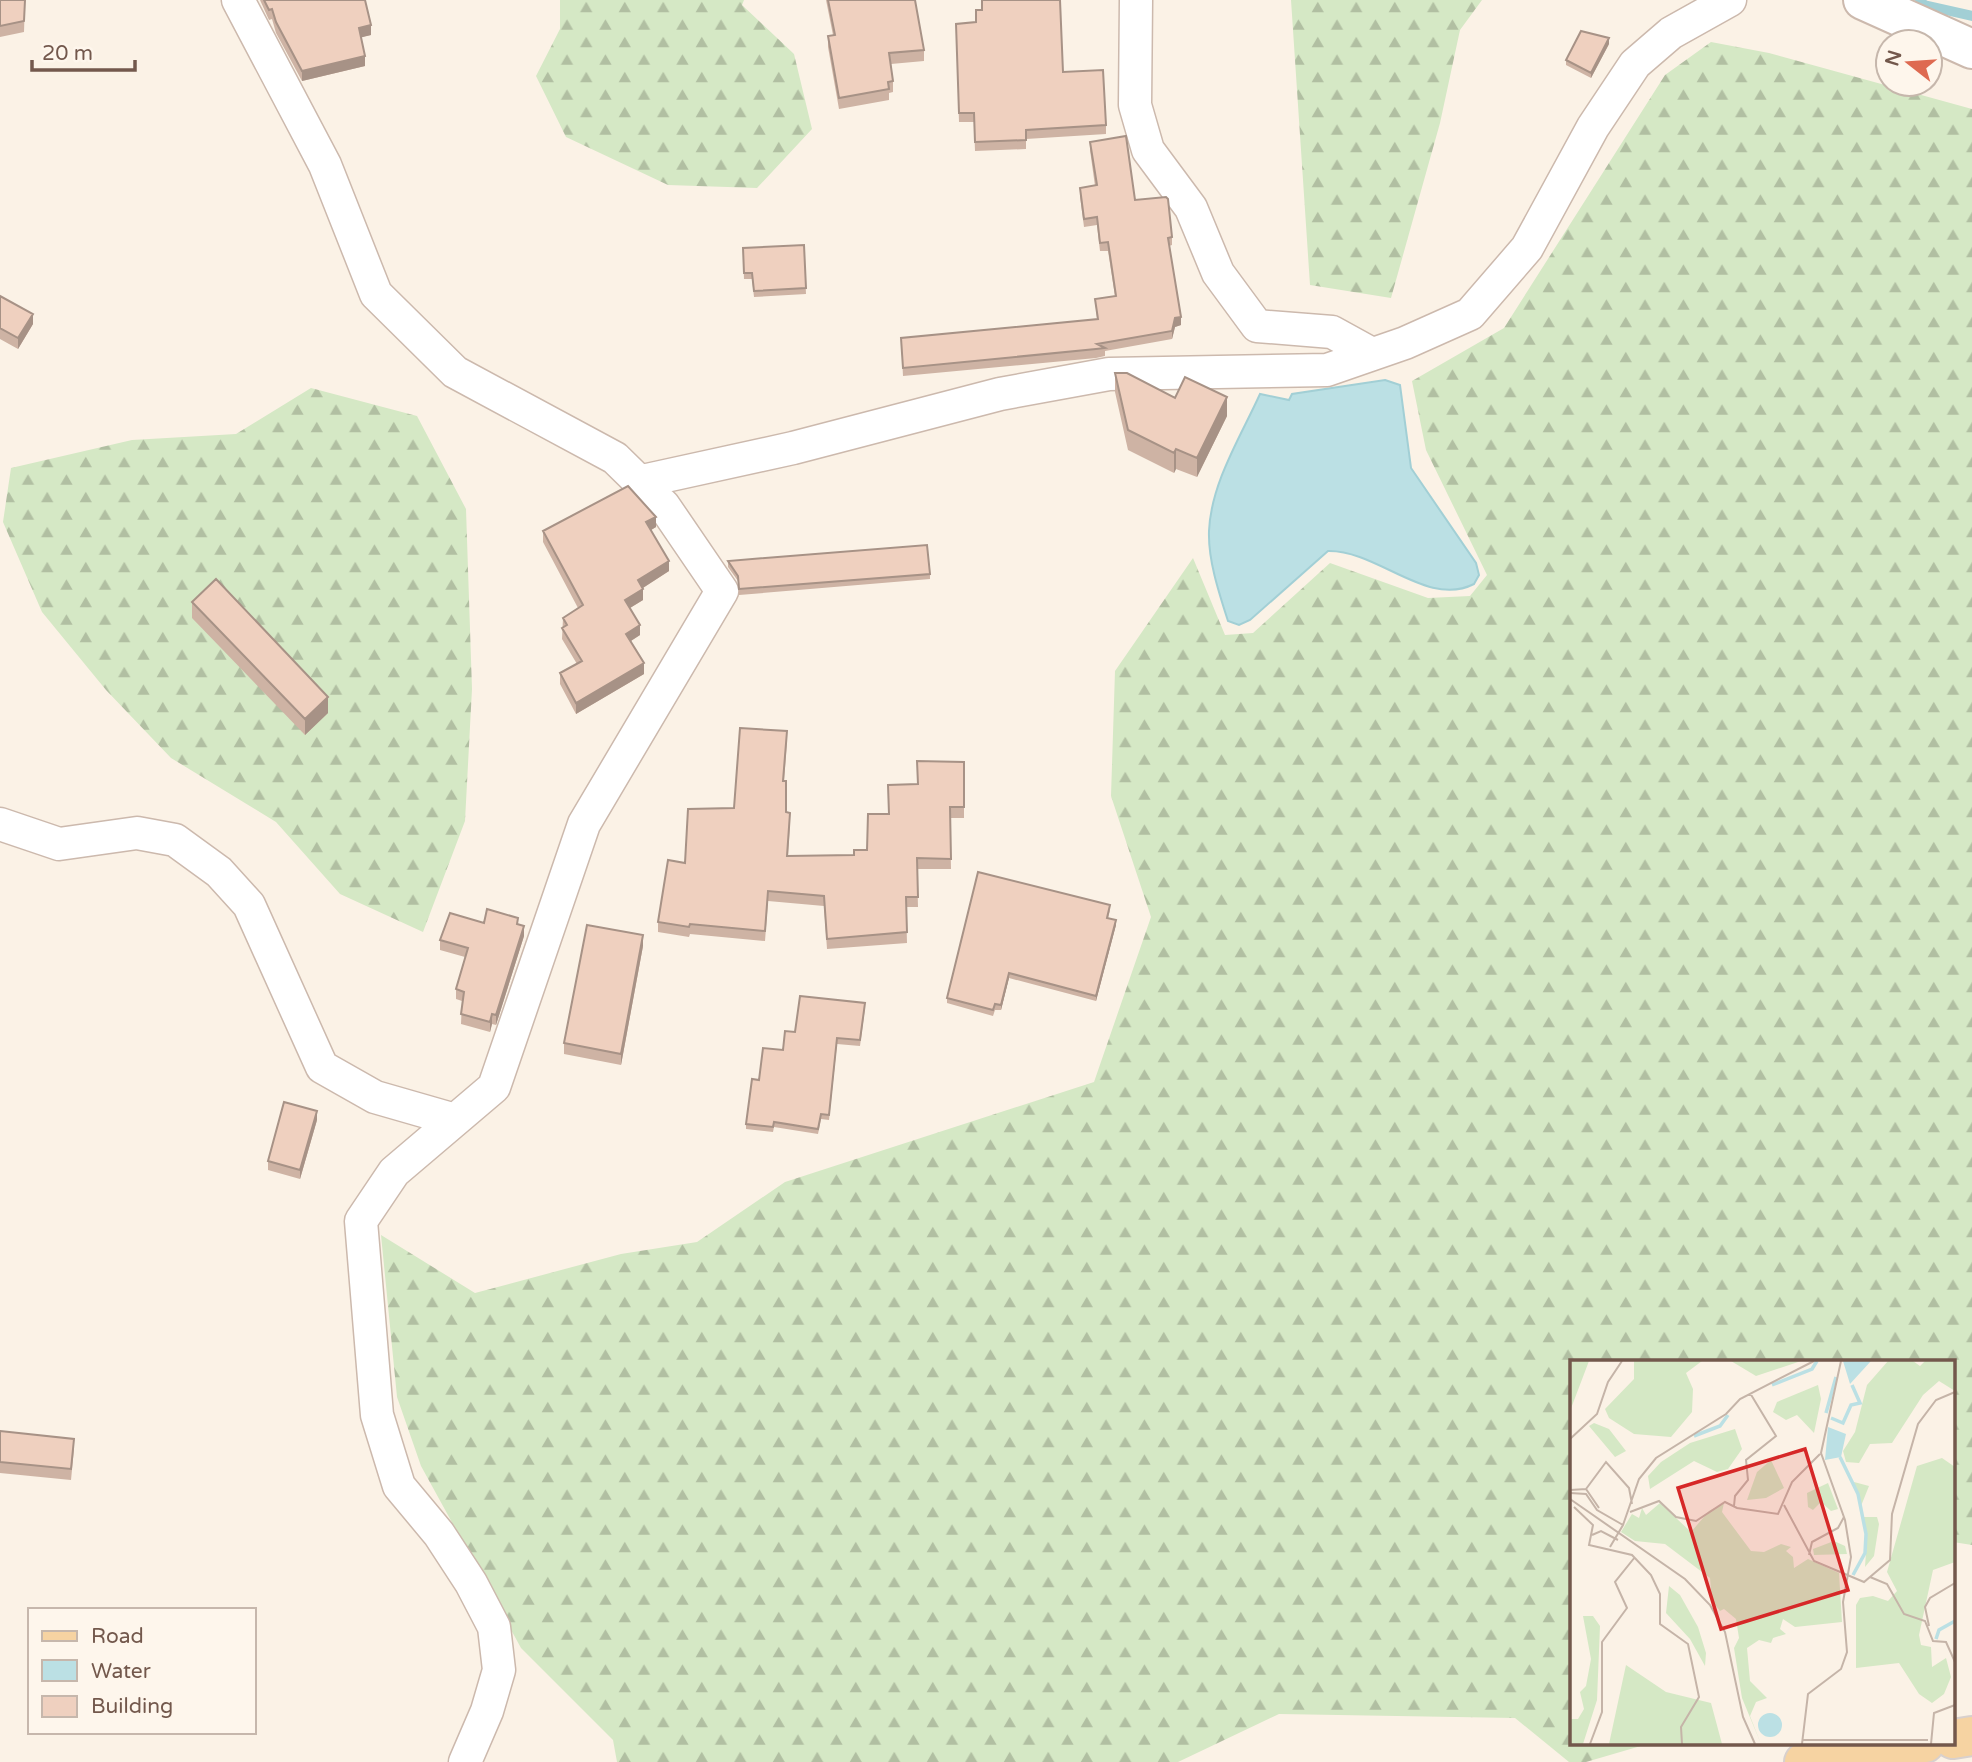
<svg xmlns="http://www.w3.org/2000/svg" width="1972" height="1762" font-family="'Varela Round',sans-serif">
<style>
.forest{fill:url(#forest-firs)}
.water{fill:#bbe0e4;stroke:#a2cfd5;stroke-width:2}
.lines{fill:none;stroke-linecap:round;stroke-linejoin:round}
.stream{stroke:#a2cfd5;stroke-width:10}
.minor-casing{stroke:#ccb9ad;stroke-width:35}
.tertiary-casing{stroke:#ccb9ad;stroke-width:42}
.primary-casing{stroke:#d8d0cd;stroke-width:42}
.minor{stroke:#fff;stroke-width:32}
.tertiary{stroke:#fff;stroke-width:38}
.primary{stroke:#f6d3a2;stroke-width:38}
.wall{fill:#ceb3a4}
.shaded-wall{fill:#a79286}
.building{fill:#efd0bf;stroke:#a79286;stroke-width:2}
.inset-river{fill:none;stroke:#bbe0e4;stroke-width:3.5}
.inset-road{fill:none;stroke:#c5b4a8;stroke-width:2}
.view{fill:#d62828;fill-opacity:0.15;stroke:#d62828;stroke-width:3.5}
.inset-edge{fill:none;stroke:#73584c;stroke-width:3.5}
</style>
<defs>
<pattern id="forest-firs" width="22" height="20" patternUnits="userSpaceOnUse" patternTransform="scale(1.75)"><rect width="22" height="20" fill="#d5e8c5"/><path d="M5 1l3.5 6h-7zM16 11l3.5 6h-7z" fill="#b1bfa2"/></pattern>
</defs>
<rect width="100%" height="100%" fill="#fbf2e6"/>
<path class="forest" d="M 560,0 L 744,0 L 742,5 L 794,54 L 812,129 L 757,188 L 668,185 L 566,137 L 536,76 L 560,29 Z
M 1291,0 L 1482,0 L 1460,30 L 1440,123 L 1391,298 L 1310,285 Z
M 1711,42 L 1769,53 L 1972,109 L 1972,1545 L 1953,1542 L 1953,1361 L 1571,1361 L 1571,1743 L 1651,1743 L 1586,1762 L 1569,1762 L 1515,1718 L 1279,1714 L 1178,1762 L 617,1762 L 613,1740 L 521,1648 L 421,1466 L 397,1397 L 381,1235 L 475,1293 L 621,1254 L 697,1242 L 785,1182 L 1094,1082 L 1151,917 L 1111,796 L 1115,671 L 1193,558 L 1225,635 L 1253,633 L 1330,563 L 1428,598 L 1470,596 L 1487,575 L 1426,450 L 1412,381 L 1504,328 L 1665,75 Z
M 311,388 L 417,416 L 466,509 L 472,689 L 465,821 L 423,932 L 340,894 L 276,822 L 171,758 L 106,690 L 42,612 L 3,522 L 11,468 L 132,440 L 236,434 Z"/>
<path class="water" d="M 1385,380 L 1400,385 L 1411,468 L 1476,563 L 1479,575 L 1474,584 C 1427,608 1378,550 1328,551 L 1250,620 L 1239,625 L 1228,621 C 1219,593 1208,560 1209,531 C 1211,483 1241,436 1260,394 L 1289,400 L 1292,394 Z"/>
<g class="lines">
<path class="stream" d="M 1920,0 L 1924,5 L 1972,16"/>
<g class="minor-casing">
<path id="minor" d="M 238,0 L 325,165 L 376,294 L 455,372 L 615,458 L 664,506 L 722,591 L 584,824 L 494,1087 L 394,1172 L 361,1221 L 377,1415 L 399,1486 L 439,1534 L 471,1583 L 494,1627 L 499,1670 L 487,1711 L 465,1762
M 1136,0 L 1135,105 L 1148,150 L 1191,208 L 1218,273 L 1257,326 L 1332,332 L 1372,354
M 638,482 L 793,448 L 1000,394 L 1109,374 L 1327,370 L 1405,343 L 1470,314 L 1527,248 L 1593,127 L 1635,64 L 1671,33 L 1730,0
M 0,824 L 59,844 L 137,833 L 175,840 L 219,872 L 249,905 L 322,1067 L 375,1097 L 455,1120"/>
</g>
<g class="tertiary-casing">
<path id="tertiary" d="M 1863,0 L 1972,49"/>
</g>
<g class="primary-casing">
<path id="primary" d="M 1953,1739 L 1972,1736
M 1804,1762 L 1925,1743"/>
</g>
<use href="#minor" class="minor"/>
<use href="#tertiary" class="tertiary"/>
<use href="#primary" class="primary"/>
</g>
<path class="wall" d="M 0,0 L 25,0 L 24,32 L 0,37 Z
M 260,0 L 365,0 L 371,35 L 361,37 L 365,66 L 302,81 L 276,33 L 272,19 L 269,20 Z
M 826,0 L 915,0 L 924,50 L 924,61 L 891,64 L 893,81 L 893,92 L 889,93 L 889,100 L 839,109 L 828,47 L 828,36 L 833,35 Z
M 976,22 L 1063,72 L 1106,125 L 1106,134 L 1026,139 L 1026,149 L 975,151 L 974,122 L 959,122 L 956,24 Z
M 1609,44 L 1591,78 L 1566,65 L 1566,60 Z
M 1090,142 L 1135,200 L 1172,237 L 1172,245 L 1169,246 L 1181,325 L 1175,327 L 1172,339 L 1105,351 L 1105,356 L 1096,358 L 903,376 L 901,338 L 1097,319 L 1095,299 L 1115,296 L 1108,251 L 1100,251 L 1097,225 L 1084,227 L 1080,196 L 1080,188 L 1095,186 L 1090,150 Z
M 804,245 L 806,294 L 754,297 L 752,279 L 744,279 L 743,248 Z
M 0,296 L 33,324 L 18,349 L 0,339 Z
M 1115,373 L 1175,398 L 1227,416 L 1197,477 L 1176,469 L 1174,473 L 1128,450 L 1115,392 Z
M 656,527 L 651,530 L 669,571 L 643,588 L 643,600 L 630,608 L 640,635 L 631,641 L 644,674 L 576,714 L 560,684 L 560,673 L 577,664 L 562,639 L 563,618 L 578,608 L 543,542 L 543,531 Z
M 728,561 L 930,574 L 930,579 L 739,595 L 738,581 L 728,567 Z
M 192,602 L 328,713 L 305,735 L 192,618 Z
M 787,741 L 784,781 L 786,812 L 790,823 L 788,856 L 854,855 L 867,850 L 888,814 L 918,784 L 964,762 L 964,818 L 950,818 L 951,869 L 917,869 L 918,907 L 906,907 L 907,943 L 827,949 L 824,906 L 768,901 L 765,941 L 690,934 L 689,937 L 658,932 L 658,922 L 685,863 L 734,808 Z
M 1110,910 L 1108,918 L 1116,925 L 1096,1001 L 1009,978 L 1001,1010 L 995,1010 L 993,1016 L 947,1003 L 947,998 Z
M 484,923 L 518,925 L 524,936 L 496,1025 L 492,1024 L 490,1032 L 461,1024 L 462,1001 L 456,999 L 456,989 L 465,957 L 440,950 L 440,940 Z
M 643,946 L 621,1065 L 564,1054 L 564,1043 Z
M 865,1008 L 860,1046 L 837,1044 L 829,1120 L 821,1119 L 818,1134 L 774,1127 L 773,1132 L 746,1129 L 746,1124 L 759,1080 L 795,1032 Z
M 317,1120 L 300,1179 L 268,1170 L 268,1161 Z
M 0,1431 L 74,1449 L 71,1480 L 0,1473 Z"/>
<path class="shaded-wall" d="M 371,25 L 371,35 L 359,38 L 359,28 Z
M 1609,38 L 1609,44 L 1591,78 L 1591,73 Z
M 365,56 L 365,66 L 302,81 L 302,71 Z
M 33,314 L 33,324 L 18,349 L 18,338 Z
M 1181,317 L 1181,325 L 1175,327 L 1172,339 L 1172,331 L 1175,318 Z
M 1227,397 L 1227,416 L 1197,477 L 1197,458 Z
M 1176,449 L 1176,469 L 1174,473 L 1174,453 Z
M 656,517 L 656,527 L 646,533 L 646,522 Z
M 669,561 L 669,571 L 638,591 L 638,580 Z
M 643,589 L 643,600 L 625,611 L 625,600 Z
M 640,625 L 640,635 L 626,644 L 626,634 Z
M 644,663 L 644,674 L 576,714 L 576,703 Z
M 328,697 L 328,713 L 305,735 L 305,719 Z
M 1116,920 L 1116,925 L 1096,1001 L 1096,996 Z
M 524,926 L 524,936 L 496,1025 L 496,1015 Z
M 643,935 L 643,946 L 621,1065 L 621,1054 Z
M 1009,973 L 1009,978 L 1001,1010 L 1001,1005 Z
M 492,1014 L 492,1024 L 490,1032 L 490,1022 Z
M 317,1111 L 317,1120 L 300,1179 L 300,1170 Z"/>
<path class="building" d="M 0,0 L 25,0 L 24,21 L 0,26 Z
M 264,0 L 365,0 L 371,25 L 359,28 L 365,56 L 302,71 L 276,22 L 272,9 L 269,10 Z
M 828,0 L 915,0 L 924,50 L 889,53 L 893,81 L 888,82 L 889,89 L 839,98 L 828,36 L 835,35 Z
M 982,0 L 1060,0 L 1063,72 L 1103,70 L 1106,125 L 1026,130 L 1026,140 L 975,142 L 974,113 L 959,113 L 956,24 L 976,22 L 976,10 L 982,10 Z
M 1581,31 L 1609,38 L 1591,73 L 1566,60 Z
M 1126,136 L 1135,200 L 1166,197 L 1168,199 L 1172,237 L 1168,238 L 1181,317 L 1175,318 L 1172,331 L 1097,344 L 1105,348 L 1096,349 L 903,368 L 901,338 L 1098,319 L 1095,299 L 1116,296 L 1108,242 L 1100,243 L 1097,217 L 1084,219 L 1080,188 L 1097,185 L 1090,142 Z
M 804,245 L 806,288 L 754,291 L 752,273 L 744,273 L 743,248 Z
M 0,296 L 33,314 L 18,338 L 0,328 Z
M 1115,373 L 1127,373 L 1175,398 L 1185,377 L 1227,397 L 1197,458 L 1176,449 L 1174,453 L 1128,430 Z
M 628,486 L 656,517 L 646,522 L 669,561 L 638,580 L 643,589 L 625,600 L 640,625 L 626,634 L 644,663 L 576,703 L 560,673 L 582,661 L 562,628 L 567,625 L 563,618 L 583,605 L 543,531 Z
M 927,545 L 930,574 L 739,589 L 738,576 L 728,561 Z
M 216,579 L 328,697 L 305,719 L 192,602 Z
M 740,728 L 787,731 L 783,781 L 786,781 L 786,812 L 790,813 L 787,856 L 854,855 L 854,850 L 867,850 L 868,814 L 889,814 L 888,785 L 918,784 L 917,761 L 964,762 L 964,807 L 950,807 L 951,859 L 917,858 L 918,897 L 906,897 L 907,932 L 827,939 L 824,896 L 768,891 L 765,931 L 690,924 L 689,927 L 658,922 L 668,860 L 685,863 L 688,809 L 734,808 Z
M 978,872 L 1110,905 L 1107,918 L 1116,920 L 1096,996 L 1009,973 L 1001,1005 L 995,1004 L 993,1010 L 947,998 Z
M 487,909 L 518,918 L 517,924 L 524,926 L 496,1015 L 492,1014 L 490,1022 L 461,1014 L 464,992 L 456,989 L 468,948 L 440,940 L 450,913 L 484,923 Z
M 587,925 L 643,935 L 621,1054 L 564,1043 Z
M 800,996 L 865,1003 L 860,1040 L 837,1038 L 829,1115 L 821,1114 L 818,1129 L 774,1122 L 773,1127 L 746,1124 L 752,1079 L 759,1080 L 763,1048 L 783,1050 L 785,1031 L 795,1032 Z
M 284,1102 L 317,1111 L 300,1170 L 268,1161 Z
M 0,1431 L 74,1439 L 71,1469 L 0,1462 Z"/>
<g transform="translate(1570 1360)">
<rect width="385" height="385" fill="#fbf2e6"/>
<path d="M 0,1 L 19,1 L 0,51 ZM 64,1 L 132,1 L 116,13 L 123,29 L 122,52 L 101,77 L 64,74 L 39,58 L 35,49 L 64,19 ZM 161,1 L 231,1 L 186,16 ZM 318,1 L 343,1 L 350,6 L 355,1 L 385,1 L 385,31 L 369,21 L 353,35 L 322,83 L 300,84 L 289,103 L 276,102 L 273,91 L 285,72 L 297,25 ZM 248,25 L 251,39 L 244,73 L 227,55 L 216,60 L 203,52 L 207,42 ZM 24,63 L 39,69 L 56,91 L 45,97 L 19,66 ZM 165,69 L 172,89 L 158,109 L 147,112 L 124,101 L 80,129 L 78,116 L 91,102 L 120,83 ZM 372,98 L 385,107 L 385,202 L 363,210 L 349,275 L 351,285 L 361,287 L 362,307 L 376,298 L 381,317 L 374,334 L 362,343 L 349,334 L 329,303 L 286,308 L 286,245 L 290,238 L 303,236 L 318,241 L 327,231 L 317,212 L 347,106 ZM 201,100 L 214,128 L 196,138 L 177,140 L 187,112 ZM 284,122 L 299,126 L 291,146 L 293,157 L 307,157 L 309,164 L 304,196 L 295,207 L 297,177 ZM 258,123 L 268,149 L 261,151 L 251,142 L 243,150 L 238,147 L 237,133 ZM 90,143 L 121,172 L 139,151 L 154,143 L 152,152 L 181,191 L 194,192 L 211,184 L 221,187 L 216,191 L 223,197 L 224,208 L 238,199 L 269,213 L 272,262 L 225,267 L 213,259 L 210,269 L 216,274 L 203,278 L 201,283 L 189,280 L 177,288 L 180,321 L 197,338 L 186,342 L 180,356 L 191,384 L 172,338 L 164,288 L 169,278 L 166,259 L 154,249 L 150,251 L 142,241 L 140,218 L 95,184 L 65,181 L 51,172 L 62,154 L 69,158 L 72,148 L 76,155 ZM 264,181 L 275,186 L 277,194 L 244,195 L 243,189 ZM 99,226 L 110,235 L 128,267 L 136,293 L 135,306 L 120,279 L 96,253 ZM 13,256 L 23,256 L 30,266 L 27,340 L 13,384 L 0,384 L 0,359 L 8,359 L 14,349 L 10,332 L 16,326 L 21,299 ZM 56,305 L 96,332 L 141,343 L 152,384 L 39,384 Z" fill="#d5e8c5"/>
<path d="M 273,1 L 301,1 L 280,24 ZM 258,67 L 276,74 L 271,97 L 255,100 ZM188 365a12 12 0 1 1 24 0a12 12 0 1 1-24 0Z" fill="#bbe0e4"/>
<path class="inset-river" d="M 202,25 L 242,9 L 247,1M 256,53 L 266,17M 261,58 L 273,63 L 281,45 L 290,43 L 282,25M 124,76 L 150,66 L 158,55M 270,97 L 288,134 L 296,174 L 295,193 L 283,215M 366,279 L 369,270 L 385,261"/>
<path class="inset-road" d="M 0,79 L 27,54 L 38,22 L 52,1M 16,129 L 36,102 L 59,128 L 62,144M 0,130 L 16,129 L 29,148M 0,133 L 16,134 L 27,150 L 53,165 L 40,187M 0,139 L 115,219 L 140,245 L 155,272 L 173,357 L 185,384M 214,145 L 244,201 L 294,222 L 320,200 L 322,154 L 348,64 L 366,40 L 385,32M 164,146 L 165,136 L 178,120 L 176,100 L 206,76 L 180,33M 4,147 L 23,165 L 19,185 L 62,195 L 81,215 L 90,234 L 90,264 L 118,284 L 129,337 L 111,367 L 112,384M 60,152 L 89,141 L 106,157 L 126,161 L 155,142 L 167,148 L 208,154 L 222,122 L 250,94M 53,165 L 69,119 L 86,98 L 156,54 L 170,39 L 244,1M 22,175 L 31,171 L 48,180M 239,195 L 242,182 L 268,168 L 274,157M 300,217 L 317,224 L 334,254 L 355,261 L 363,281 L 376,282 L 385,302M 359,266 L 355,247 L 360,238 L 385,223M 232,380 L 358,380M 20,384 L 32,352 L 32,282 L 57,248 L 45,222 L 65,197M 232,384 L 238,334 L 271,309 L 277,292 L 273,242 L 281,197 L 275,160 L 251,93 L 271,1M 361,384 L 364,353 L 385,345"/>
<path class="view" d="M 235,89 L 278,230 L 151,269 L 108,128 Z"/>
<rect width="385" height="385" class="inset-edge"/>
</g>
<rect x="28" y="1608" width="228" height="126" fill="#fef6ec" stroke="#c6b7ac" stroke-width="2"/>
<rect x="42" y="1631" width="35" height="10" fill="#f6d3a2" stroke="#c6b7ac" stroke-width="2"/>
<text x="91" y="1643" font-size="21" fill="#73584c">Road</text>
<rect x="42" y="1660" width="35" height="21" fill="#bbe0e4" stroke="#c6b7ac" stroke-width="2"/>
<text x="91" y="1678" font-size="21" fill="#73584c">Water</text>
<rect x="42" y="1696" width="35" height="21" fill="#efd0bf" stroke="#c6b7ac" stroke-width="2"/>
<text x="91" y="1713" font-size="21" fill="#73584c">Building</text>
<g transform="translate(1909 63) rotate(287)"><circle r="33" fill="#fef6ec" stroke="#c6b7ac" stroke-width="2"/>
<path d="M0-5L12 26L0 18L-12 26Z" fill="#de6a51"/>
<text y="-10" font-size="19" font-weight="bold" text-anchor="middle" fill="#73584c">N</text>
</g>
<path d="M32 60v10h103v-10" fill="none" stroke="#73584c" stroke-width="3.5"/>
<text x="42" y="60" font-size="21" fill="#73584c" stroke="#fef6ec" stroke-width="5" paint-order="stroke">20 m</text>
</svg>
